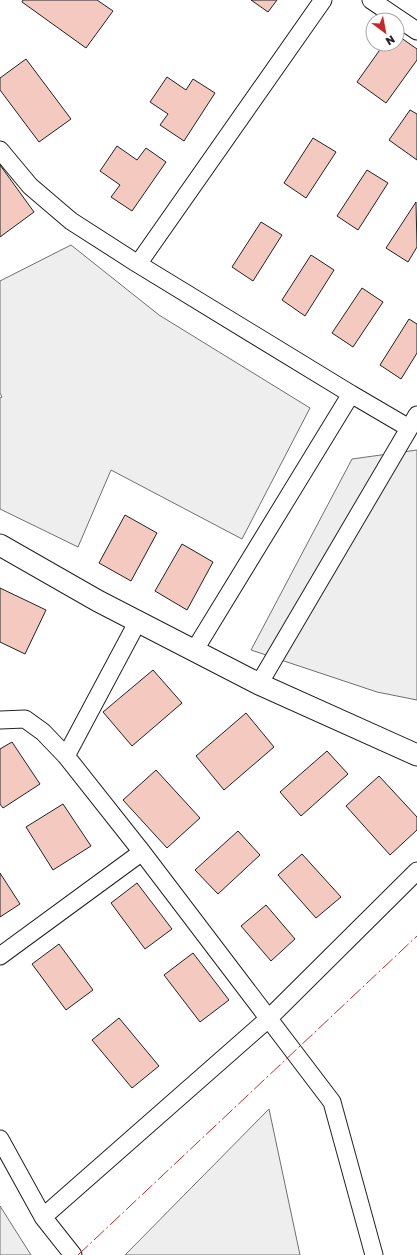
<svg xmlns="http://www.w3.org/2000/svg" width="417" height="1255" font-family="'Golos Text',sans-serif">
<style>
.green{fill:#eee;stroke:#6f6f6f}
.building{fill:#f3c9c0;stroke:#222}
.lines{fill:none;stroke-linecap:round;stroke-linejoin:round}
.minor-casing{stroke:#222;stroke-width:19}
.tertiary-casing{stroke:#222;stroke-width:23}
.minor{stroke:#fff;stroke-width:17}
.tertiary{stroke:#fff;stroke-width:21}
.power{stroke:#c62828;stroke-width:1;stroke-dasharray:14 3 2 3;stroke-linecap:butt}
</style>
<rect width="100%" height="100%" fill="#fff"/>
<path class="green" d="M 71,245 L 159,315 L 310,408 L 242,539 L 111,470 L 78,547 L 0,509 L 0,398 L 2,397 L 0,393 L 0,281 Z
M 417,450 L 417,700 L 377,692 L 251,650 L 352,459 Z
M 269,1109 L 300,1255 L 125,1255 Z
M 0,1206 L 31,1255 L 0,1255 Z"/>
<path class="building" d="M 23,0 L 97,0 L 113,11 L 86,48 L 22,2 Z
M 251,0 L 277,0 L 268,12 Z
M 397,35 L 417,49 L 417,60 L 386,103 L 357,82 L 384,44 L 397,44 Z
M 26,59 L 71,119 L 39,142 L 0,90 L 0,78 Z
M 167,77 L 186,90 L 193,79 L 215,93 L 184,141 L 160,125 L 168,114 L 150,102 Z
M 410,110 L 417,114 L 417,160 L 389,140 Z
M 313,138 L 336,152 L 306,198 L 284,183 Z
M 117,146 L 137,160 L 146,148 L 166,162 L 132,211 L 111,197 L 120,185 L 100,171 Z
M 0,165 L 34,212 L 0,237 Z
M 367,170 L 388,183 L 358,230 L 337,216 Z
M 416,202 L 417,247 L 408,262 L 386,248 Z
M 261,222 L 282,235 L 253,281 L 232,267 Z
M 311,255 L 334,270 L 305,316 L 282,300 Z
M 362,288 L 383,302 L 353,347 L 332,333 Z
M 409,319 L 417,324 L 417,353 L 401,379 L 380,365 Z
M 125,515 L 157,533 L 131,581 L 99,563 Z
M 182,544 L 213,562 L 187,610 L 155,591 Z
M 0,588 L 46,610 L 25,654 L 0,642 Z
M 153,670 L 182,703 L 132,746 L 103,712 Z
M 246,713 L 274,747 L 224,790 L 196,756 Z
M 12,742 L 40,784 L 3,808 L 0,804 L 0,749 Z
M 327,751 L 348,774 L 301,816 L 280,792 Z
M 156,770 L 200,818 L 167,848 L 123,800 Z
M 379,776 L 417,817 L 417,830 L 390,855 L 346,806 Z
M 63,804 L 91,846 L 53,870 L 26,827 Z
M 238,831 L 260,855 L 218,894 L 195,870 Z
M 302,854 L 341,897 L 316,918 L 278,875 Z
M 0,873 L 20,904 L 0,917 Z
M 137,883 L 172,929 L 145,949 L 111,903 Z
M 266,905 L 295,939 L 271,961 L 241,926 Z
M 59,944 L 93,990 L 66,1010 L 32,964 Z
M 193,953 L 229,1000 L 200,1022 L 164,975 Z
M 119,1018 L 159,1066 L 132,1088 L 92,1040 Z"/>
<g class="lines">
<g class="minor-casing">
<path id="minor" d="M 371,0 L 417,31
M 0,150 L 30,186 L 71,221 L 138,264 L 351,394
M 138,264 L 323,0
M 194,651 L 351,394 L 409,428
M 259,684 L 417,415
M 0,720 L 25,719 L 43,732 L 66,756 L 142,852 L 332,1102 L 374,1255
M 66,756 L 138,621
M 0,956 L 142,852
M 0,1139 L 43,1217 L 73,1255
M 43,1217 L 268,1019 L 417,871"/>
</g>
<g class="tertiary-casing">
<path id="tertiary" d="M 0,545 L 98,601 L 259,684 L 417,755"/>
</g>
<use href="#minor" class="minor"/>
<use href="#tertiary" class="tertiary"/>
<path class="power" d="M 78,1255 L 417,936"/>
</g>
<g transform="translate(385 32) rotate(148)"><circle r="19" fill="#ffffff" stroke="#a7a7a7"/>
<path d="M0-3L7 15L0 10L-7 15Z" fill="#c62828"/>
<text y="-6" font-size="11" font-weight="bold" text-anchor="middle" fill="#222222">N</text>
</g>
</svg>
